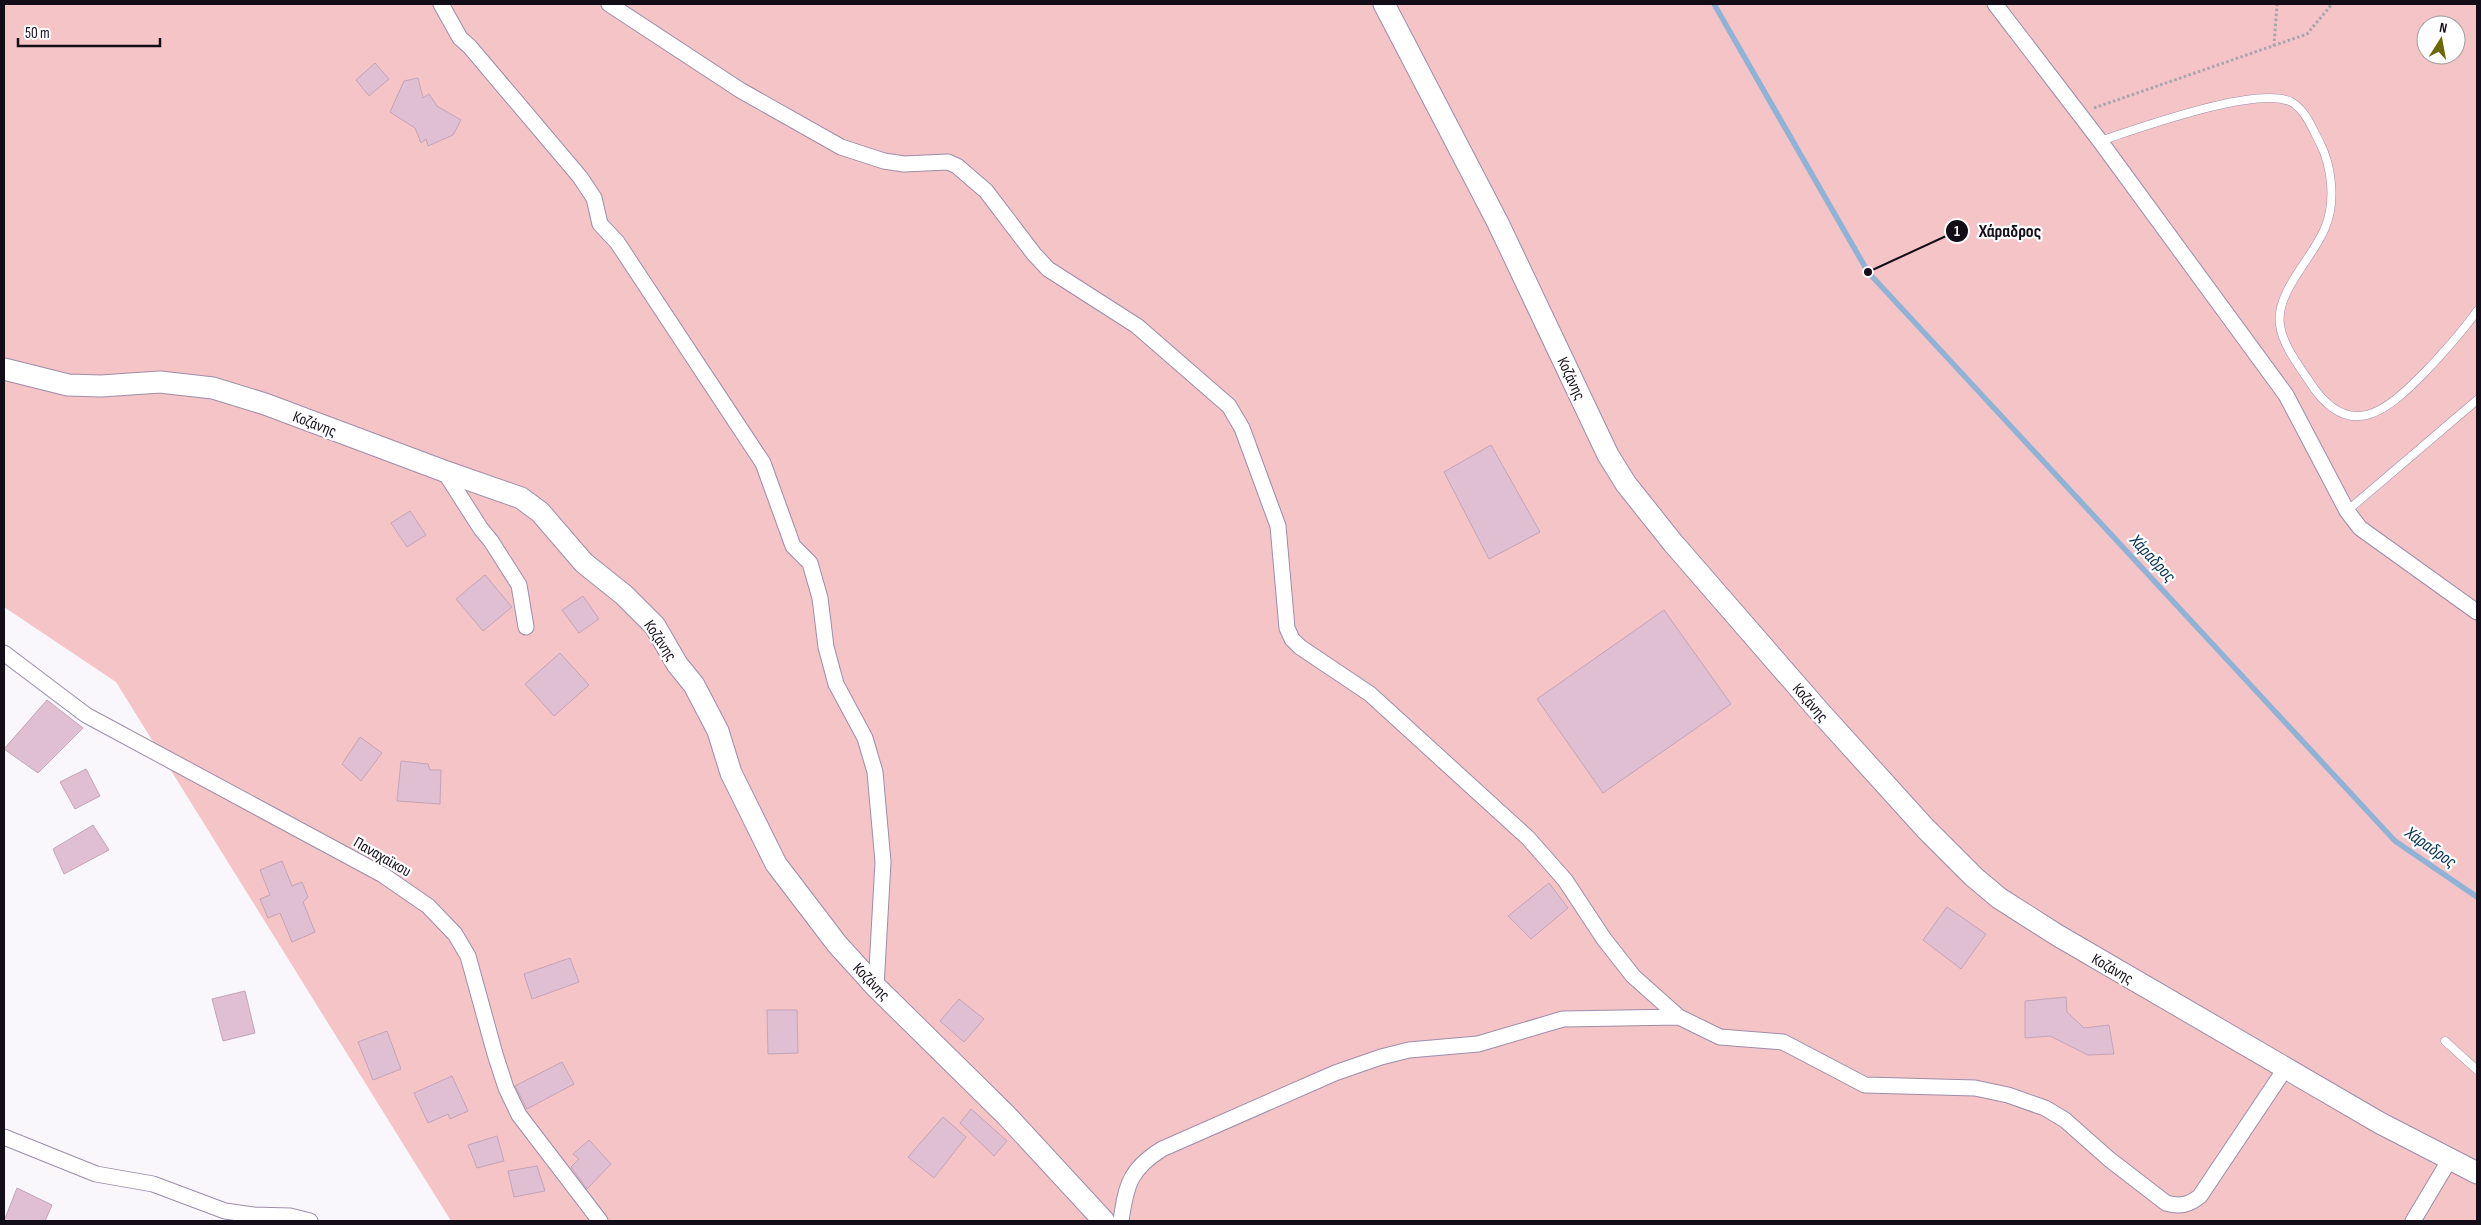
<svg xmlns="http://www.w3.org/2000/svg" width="2481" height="1225" font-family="'Sofia Sans Condensed',sans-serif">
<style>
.green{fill:#f4c4c7;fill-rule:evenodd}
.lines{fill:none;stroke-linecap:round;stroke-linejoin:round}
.stream{stroke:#8eb3d6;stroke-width:5.5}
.building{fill:#e0bfd2;stroke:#c4a4b7}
.lane-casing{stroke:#9d8daa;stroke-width:9}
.street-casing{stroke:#9d8daa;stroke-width:17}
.secondary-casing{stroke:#9d8daa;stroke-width:23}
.path{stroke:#a9a5ac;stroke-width:3;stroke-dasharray:2.5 2.5;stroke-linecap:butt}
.lane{stroke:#fff;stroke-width:8}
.street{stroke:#fff;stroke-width:15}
.secondary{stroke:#fff;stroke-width:21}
.labels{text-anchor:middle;stroke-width:4.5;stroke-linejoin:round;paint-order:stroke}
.street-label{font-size:16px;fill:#130d17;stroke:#fff}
.water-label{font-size:18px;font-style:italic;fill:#083456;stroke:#fff}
.leader{fill:none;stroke:#130d17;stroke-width:2}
.callout-dot{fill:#130d17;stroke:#fff;stroke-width:2}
.mark-label{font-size:15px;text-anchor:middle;font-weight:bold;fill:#fff}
.callout-label{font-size:18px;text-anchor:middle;font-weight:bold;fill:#130d17;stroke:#fff;stroke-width:4.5;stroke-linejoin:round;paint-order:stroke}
</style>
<rect width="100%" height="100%" fill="#f9f6fc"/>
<path class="green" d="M 4,4 L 2477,4 L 2477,1221 L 451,1221 L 116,682 L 4,607 ZM 2426,25 L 2456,25 L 2456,55 L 2426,55 Z"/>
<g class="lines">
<path class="stream" d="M 1714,4 L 1868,272 L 2395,841 L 2477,897"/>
</g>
<path class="building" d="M 375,63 L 389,79 L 369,96 L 356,80 Z
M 418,78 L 423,98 L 429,94 L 437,106 L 461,120 L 453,135 L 428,146 L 426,139 L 421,143 L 415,128 L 390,112 L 404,81 Z
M 1491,445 L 1540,532 L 1489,559 L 1444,472 Z
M 410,511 L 426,535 L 407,547 L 391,523 Z
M 485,575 L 512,607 L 483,631 L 456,599 Z
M 583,596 L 599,619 L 579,633 L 562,610 Z
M 1664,610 L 1731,704 L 1603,793 L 1537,699 Z
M 560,653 L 589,685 L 554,716 L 525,684 Z
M 47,700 L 83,728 L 38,773 L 4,749 Z
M 360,737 L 382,753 L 361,781 L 342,764 Z
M 401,761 L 428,764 L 430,770 L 441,770 L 440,804 L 397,801 Z
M 86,769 L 100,796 L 75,809 L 60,782 Z
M 93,825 L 109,850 L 64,874 L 53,849 Z
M 282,861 L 292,886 L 302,882 L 308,897 L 303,902 L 315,932 L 292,942 L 280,913 L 268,918 L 260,899 L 270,895 L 260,870 Z
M 1549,883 L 1568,908 L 1531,939 L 1508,916 Z
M 1947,907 L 1986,934 L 1961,969 L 1923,940 Z
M 570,958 L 579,982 L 532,999 L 524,974 Z
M 245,991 L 255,1033 L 223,1041 L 212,999 Z
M 2066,997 L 2067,1012 L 2084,1028 L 2109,1025 L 2114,1054 L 2088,1055 L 2050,1036 L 2025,1038 L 2025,1001 Z
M 959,999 L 984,1019 L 964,1042 L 940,1021 Z
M 767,1010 L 797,1010 L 798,1053 L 768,1054 Z
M 387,1031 L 401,1069 L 373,1080 L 358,1042 Z
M 562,1062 L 574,1084 L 527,1109 L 515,1086 Z
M 452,1076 L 468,1111 L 450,1119 L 448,1114 L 428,1123 L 414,1093 Z
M 971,1109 L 1007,1141 L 994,1156 L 960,1123 Z
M 943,1117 L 966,1137 L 934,1178 L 908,1157 Z
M 497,1136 L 504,1161 L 477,1168 L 468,1145 Z
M 589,1140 L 611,1164 L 587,1189 L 571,1167 L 579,1159 L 573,1154 Z
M 537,1166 L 545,1191 L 514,1197 L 508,1171 Z
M 17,1188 L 52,1205 L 45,1221 L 4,1221 Z"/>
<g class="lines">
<g class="lane-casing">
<path id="lane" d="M 2100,141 C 2137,129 2262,83 2293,103 C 2306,111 2313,130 2320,143 C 2332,167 2336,202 2325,228 C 2313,258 2275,292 2280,325 C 2283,346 2298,364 2309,381 C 2349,444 2387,411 2426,371 C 2444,352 2462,332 2477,311
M 2347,511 L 2477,400
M 2445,1041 L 2477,1070"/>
</g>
<g class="street-casing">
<path id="street" d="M 441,4 L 460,38 L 470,47 L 580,177 L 594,198 L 600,224 L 617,242 L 763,463 L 793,546 L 810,563 L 820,598 L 826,647 L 836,684 L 865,738 L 875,772 L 883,862 L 876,987
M 609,4 L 740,90 L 841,147 L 884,161 L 904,164 L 948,162 L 957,166 L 986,191 L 1034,254 L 1048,269 L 1137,326 L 1229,406 L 1242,428 L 1278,526 L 1287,628 L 1292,639 L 1300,647 L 1370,694 L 1528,838 L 1565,880 L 1604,939 L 1633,976 L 1679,1017 L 1720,1037 L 1783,1042 L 1865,1085 L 1975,1088 L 2008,1095 L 2045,1108 L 2065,1120 L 2109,1159 L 2166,1203 C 2180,1207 2189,1205 2200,1196 L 2285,1069
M 1995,4 L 2100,141 L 2286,395 L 2347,511 L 2360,528 L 2477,612
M 444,471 L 481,529 L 491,541 L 519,585 L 526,627
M 4,653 L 86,715 L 383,875 L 428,906 L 455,934 L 468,956 L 495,1054 L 506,1088 L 519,1115 L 600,1221
M 4,1137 L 96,1174 L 153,1184 L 225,1211 L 253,1215 L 290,1216 L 310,1221
M 1121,1221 C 1126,1185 1130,1169 1162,1149 L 1335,1073 L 1381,1057 L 1409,1050 L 1478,1044 L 1563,1019 L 1679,1017
M 2413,1221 L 2450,1159"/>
</g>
<g class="secondary-casing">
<path id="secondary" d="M 1384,4 L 1498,223 L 1608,455 L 1626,484 L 1673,543 L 1819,711 L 1925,828 L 1974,877 L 1999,898 L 2057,935 L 2380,1123 L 2477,1173
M 4,369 L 68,385 L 101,386 L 160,382 L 213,388 L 265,404 L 444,471 L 521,498 L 540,512 L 584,563 L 624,595 L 655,626 L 677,664 L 694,685 L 718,731 L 731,773 L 776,864 L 837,944 L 876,987 L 1007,1116 L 1104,1221"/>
</g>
<path class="path" d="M 2274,46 L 2277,4
M 2094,108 L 2307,34 L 2332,4"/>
<use href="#lane" class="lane"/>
<use href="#street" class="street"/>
<use href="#secondary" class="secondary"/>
</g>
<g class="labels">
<g class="street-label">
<text transform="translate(1572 378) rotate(65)" y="6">Κοζάνης</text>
<text transform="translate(315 423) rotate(21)" y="6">Κοζάνης</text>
<text transform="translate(661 640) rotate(56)" y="6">Κοζάνης</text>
<text transform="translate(1811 702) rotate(49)" y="6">Κοζάνης</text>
<text transform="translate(383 856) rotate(30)" y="6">Παναχαϊκου</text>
<text transform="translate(2113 968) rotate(30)" y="6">Κοζάνης</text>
<text transform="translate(872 981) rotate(46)" y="6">Κοζάνης</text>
</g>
<g class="water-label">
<text transform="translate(2153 558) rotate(47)" y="6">Χάραδρος</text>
<text transform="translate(2431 847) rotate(35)" y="6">Χάραδρος</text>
</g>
</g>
<path class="leader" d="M1868 272L1957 231"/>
<g class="callout-dot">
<circle cx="1868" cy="272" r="5"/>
<circle cx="1957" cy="231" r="12"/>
</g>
<g class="mark-label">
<text x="1957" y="236">1</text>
</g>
<g class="callout-label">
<text x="2010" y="237">Χάραδρος</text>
</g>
<rect width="2481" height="1225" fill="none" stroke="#130d17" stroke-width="10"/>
<g transform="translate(2441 40) rotate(11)"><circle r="24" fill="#ffffff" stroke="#a19ea2"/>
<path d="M0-4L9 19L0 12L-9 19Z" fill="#6b6801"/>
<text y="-8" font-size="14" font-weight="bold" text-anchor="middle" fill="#130d17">N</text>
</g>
<path d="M18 38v8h142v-8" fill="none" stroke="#130d17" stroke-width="2.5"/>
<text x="25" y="38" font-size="15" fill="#130d17" stroke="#ffffff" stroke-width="4" paint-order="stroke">50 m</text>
</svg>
